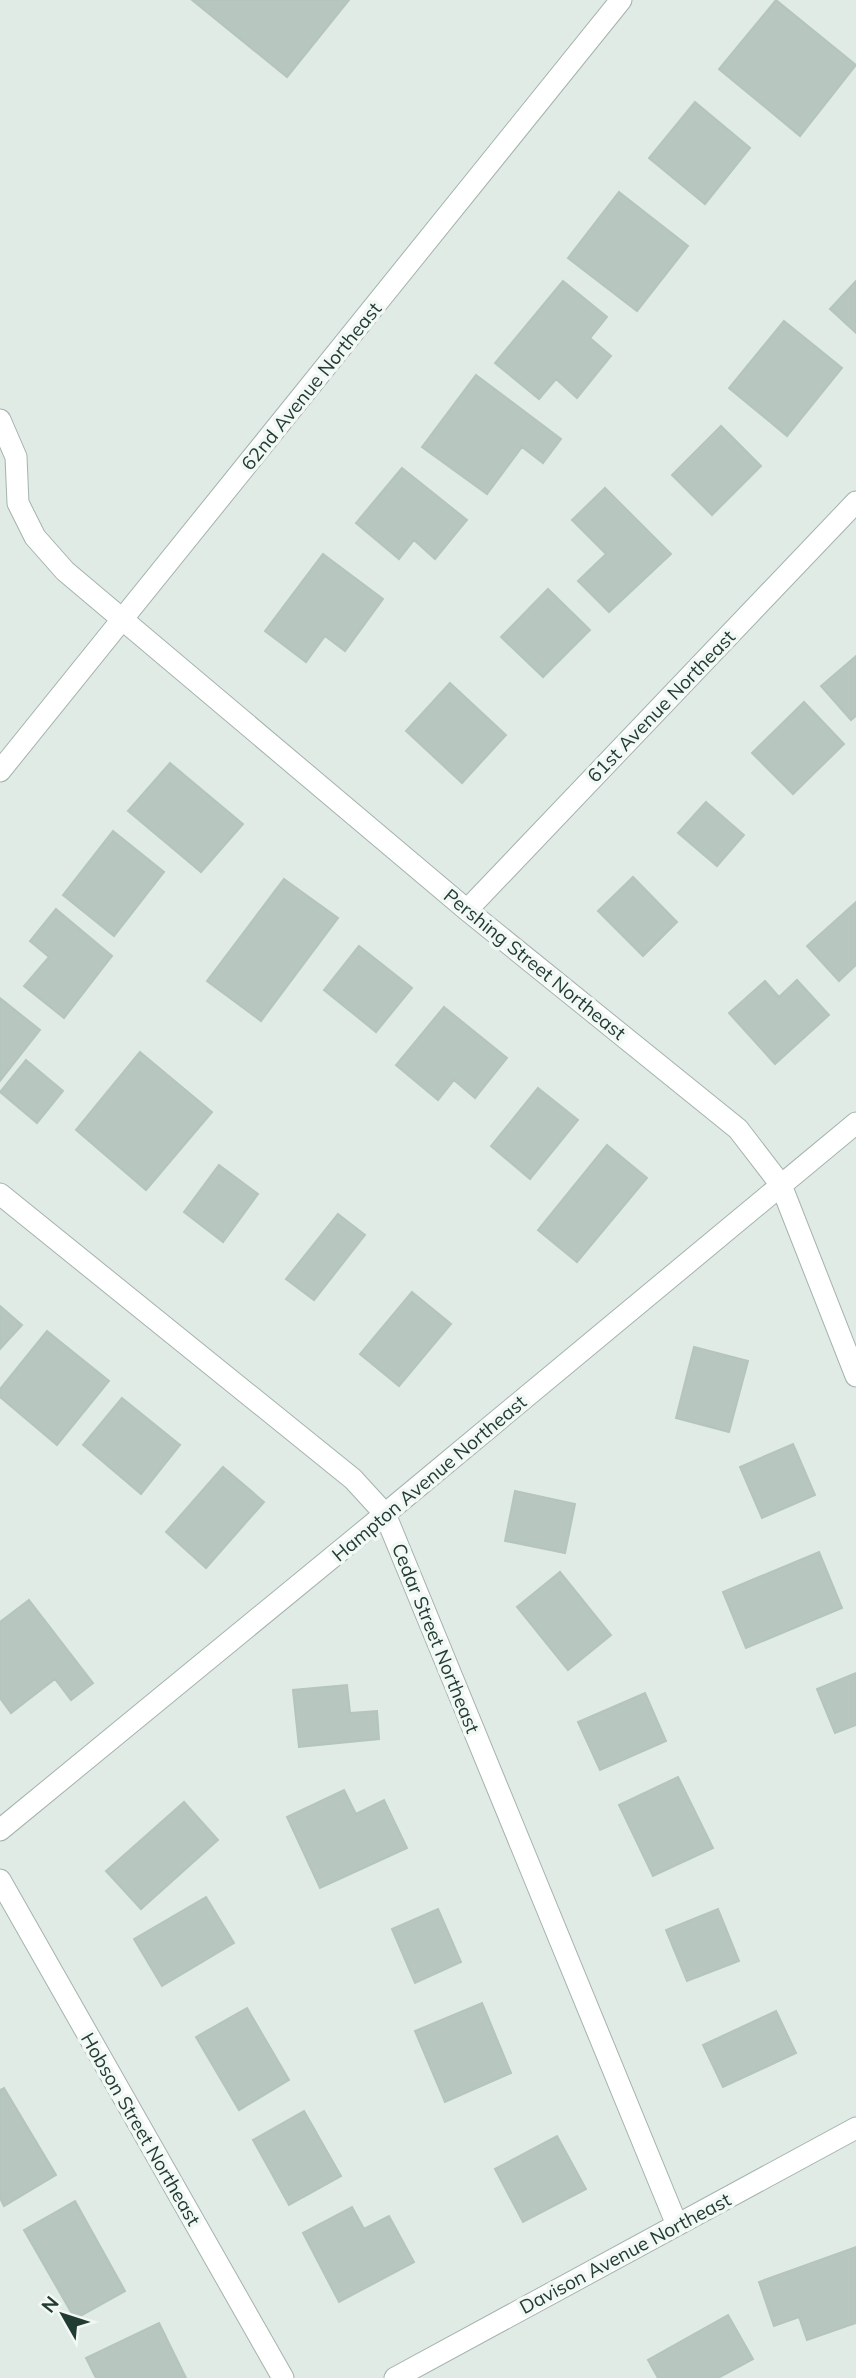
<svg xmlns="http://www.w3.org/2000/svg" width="856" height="2378" font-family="Mulish,sans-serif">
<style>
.building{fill:#b7c6bf;stroke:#b4c5bd;stroke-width:2}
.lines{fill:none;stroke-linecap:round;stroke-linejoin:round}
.minor-casing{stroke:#a4b3ad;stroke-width:23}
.minor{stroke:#fff;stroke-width:21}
.labels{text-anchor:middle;stroke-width:7;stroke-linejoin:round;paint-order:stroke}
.street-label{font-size:19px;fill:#223c34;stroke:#f2f8f4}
</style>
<rect width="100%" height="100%" fill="#e1ebe6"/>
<path class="building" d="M 192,0 L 349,0 L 287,77 Z
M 776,0 L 856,65 L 800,136 L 719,69 Z
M 695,102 L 750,148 L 705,204 L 649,158 Z
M 619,192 L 688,246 L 637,311 L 568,258 Z
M 563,281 L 607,317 L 590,338 L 611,356 L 577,398 L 556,379 L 539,399 L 495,363 Z
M 856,281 L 856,333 L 830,309 Z
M 784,321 L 842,368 L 787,436 L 729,388 Z
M 476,375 L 561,439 L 543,463 L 522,447 L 487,494 L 422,447 Z
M 721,426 L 761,466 L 712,515 L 672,475 Z
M 402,468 L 467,520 L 435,559 L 414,540 L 399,559 L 356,523 Z
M 605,488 L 671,554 L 609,612 L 578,581 L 606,554 L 572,520 Z
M 323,554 L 383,599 L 345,651 L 325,636 L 306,662 L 265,631 Z
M 548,589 L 590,630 L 543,677 L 501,637 Z
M 856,656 L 856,716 L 851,720 L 821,686 Z
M 450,683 L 506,735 L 462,783 L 406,731 Z
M 804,702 L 844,744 L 793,794 L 752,753 Z
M 170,763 L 243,824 L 201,872 L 128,811 Z
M 706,802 L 744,835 L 717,866 L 678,833 Z
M 113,831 L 164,872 L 114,936 L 63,895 Z
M 633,877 L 677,922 L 643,956 L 598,911 Z
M 284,879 L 338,918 L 261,1021 L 207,981 Z
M 856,902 L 856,965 L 839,981 L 807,946 Z
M 56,909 L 112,956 L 64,1018 L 24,986 L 49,957 L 30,941 Z
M 359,946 L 412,988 L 376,1032 L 324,990 Z
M 797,980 L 829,1015 L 775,1064 L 729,1013 L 765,981 L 779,997 Z
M 0,998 L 40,1030 L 0,1081 Z
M 444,1007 L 507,1058 L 475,1098 L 454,1080 L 438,1100 L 396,1065 Z
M 140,1052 L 212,1112 L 146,1190 L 76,1130 Z
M 26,1060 L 63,1091 L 37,1123 L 0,1092 Z
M 538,1088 L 578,1120 L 530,1179 L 491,1146 Z
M 607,1145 L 647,1178 L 577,1262 L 538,1230 Z
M 219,1165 L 258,1194 L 223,1242 L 184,1212 Z
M 338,1214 L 365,1235 L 314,1300 L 286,1279 Z
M 412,1292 L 451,1324 L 399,1386 L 360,1354 Z
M 0,1306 L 22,1325 L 0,1349 Z
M 47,1331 L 109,1381 L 57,1445 L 0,1397 L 0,1389 Z
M 694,1347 L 748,1361 L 729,1432 L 676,1418 Z
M 122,1398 L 180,1445 L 141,1494 L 83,1445 Z
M 793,1444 L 815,1495 L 762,1518 L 740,1467 Z
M 223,1467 L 264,1502 L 206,1568 L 166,1532 Z
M 515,1491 L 575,1504 L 565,1553 L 505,1541 Z
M 819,1552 L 842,1608 L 746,1648 L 723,1592 Z
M 560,1572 L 611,1635 L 568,1670 L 517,1607 Z
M 29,1600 L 93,1683 L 71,1700 L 55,1679 L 11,1713 L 0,1698 L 0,1622 Z
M 856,1673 L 856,1725 L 835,1733 L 817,1689 Z
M 347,1685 L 350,1713 L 377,1711 L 379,1739 L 299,1747 L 293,1690 Z
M 645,1693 L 666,1741 L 600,1770 L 578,1722 Z
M 678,1777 L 713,1848 L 653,1876 L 619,1805 Z
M 344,1790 L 356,1814 L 384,1800 L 407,1848 L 320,1888 L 287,1817 Z
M 184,1802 L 218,1840 L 141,1909 L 106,1871 Z
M 206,1897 L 234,1943 L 162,1986 L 134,1939 Z
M 438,1909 L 461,1962 L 415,1983 L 392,1929 Z
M 718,1909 L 739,1961 L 687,1981 L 666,1930 Z
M 482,2003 L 511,2073 L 445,2102 L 415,2031 Z
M 247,2008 L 289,2080 L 239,2110 L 196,2037 Z
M 776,2011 L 796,2053 L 723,2087 L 703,2045 Z
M 4,2088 L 56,2175 L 4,2206 L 0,2198 L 0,2090 Z
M 304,2111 L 341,2176 L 289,2205 L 253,2140 Z
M 557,2136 L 586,2189 L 523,2222 L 495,2169 Z
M 75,2201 L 125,2291 L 75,2319 L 24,2230 Z
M 352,2207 L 364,2229 L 389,2216 L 414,2262 L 339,2302 L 303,2233 Z
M 856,2247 L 856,2323 L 807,2340 L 799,2317 L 774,2326 L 759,2282 Z
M 728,2315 L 753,2359 L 718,2378 L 658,2378 L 648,2360 Z
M 159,2323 L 186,2378 L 96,2378 L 86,2358 Z"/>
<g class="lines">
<g class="minor-casing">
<path id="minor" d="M 0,420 L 16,457 L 18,503 L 35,537 L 65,571 L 467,910 L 738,1129 L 781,1185 L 856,1376
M 0,771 L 621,0
M 467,910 L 856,502
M 0,1194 L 353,1479 L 385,1514 L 677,2225
M 0,1830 L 385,1514 L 856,1123
M 0,1880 L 283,2378
M 395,2378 L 856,2128"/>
</g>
<use href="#minor" class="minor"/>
</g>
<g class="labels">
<g class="street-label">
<text transform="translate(311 386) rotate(-51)" y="7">62nd Avenue Northeast</text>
<text transform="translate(661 706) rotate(-46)" y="7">61st Avenue Northeast</text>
<text transform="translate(535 964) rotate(39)" y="7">Pershing Street Northeast</text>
<text transform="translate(429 1478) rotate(-40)" y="7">Hampton Avenue Northeast</text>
<text transform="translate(436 1638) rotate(68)" y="7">Cedar Street Northeast</text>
<text transform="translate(141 2129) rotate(60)" y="7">Hobson Street Northeast</text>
<text transform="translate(625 2253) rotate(-28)" y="7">Davison Avenue Northeast</text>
</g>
</g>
<g transform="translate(63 2315) rotate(309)" stroke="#f2f8f4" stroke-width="5" paint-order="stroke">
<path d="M0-5L12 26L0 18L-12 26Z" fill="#223c34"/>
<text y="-10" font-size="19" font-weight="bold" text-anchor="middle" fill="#223c34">N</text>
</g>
</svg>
